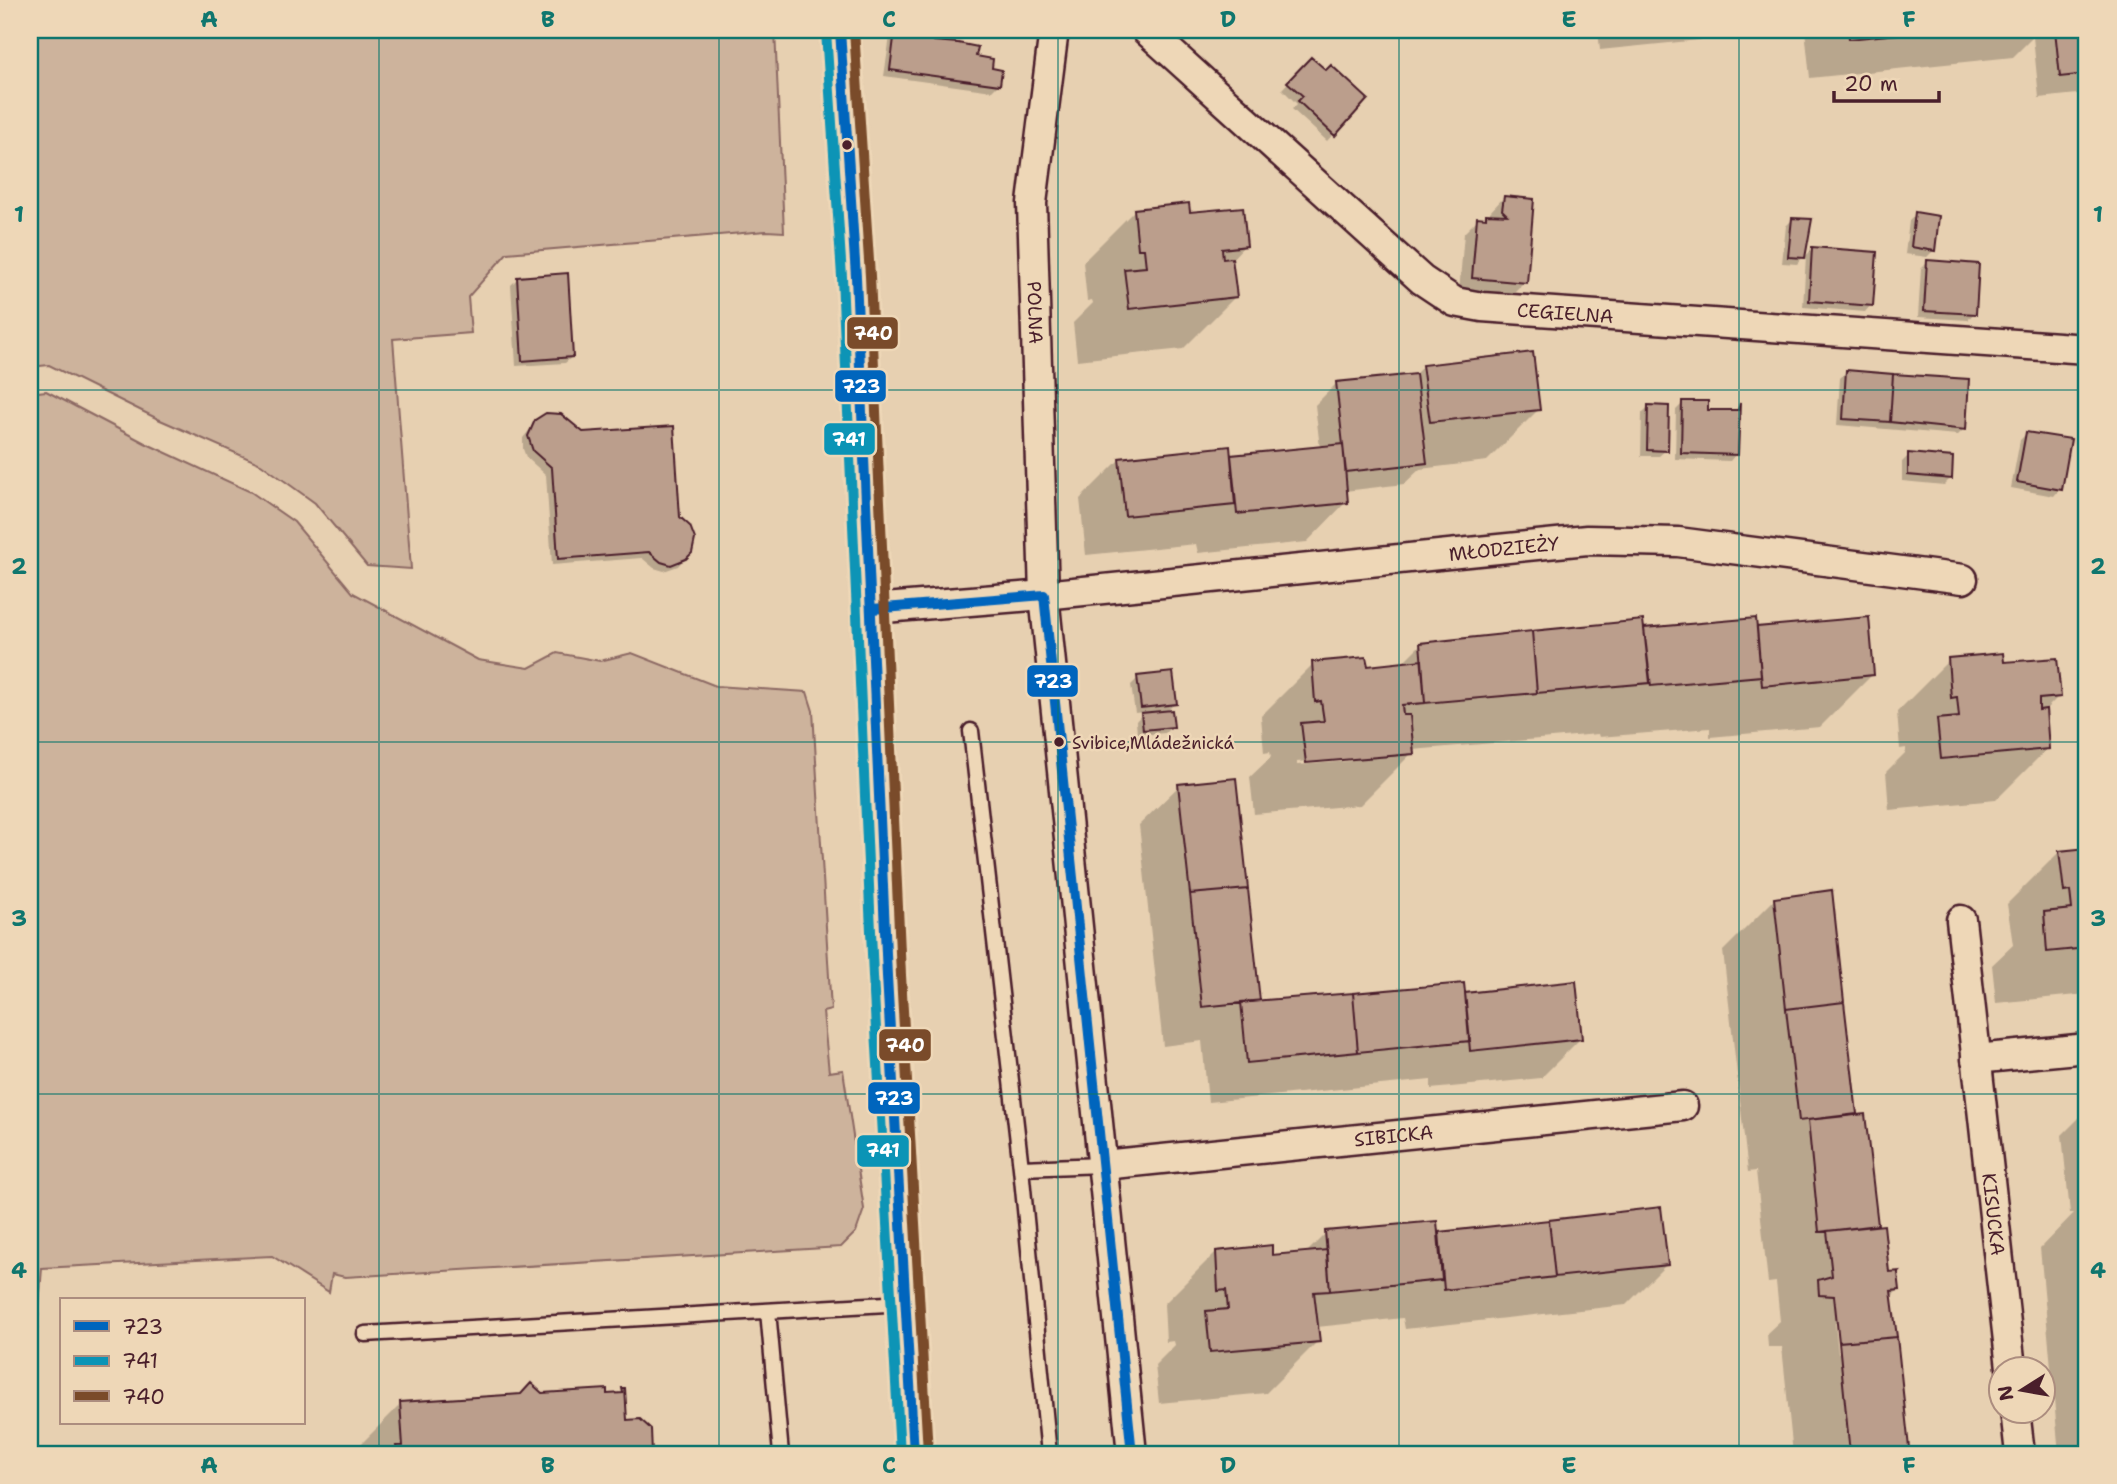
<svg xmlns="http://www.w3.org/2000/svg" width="2117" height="1484" font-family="'Shantell Sans',sans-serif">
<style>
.green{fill:#cdb39c;stroke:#8c6964;stroke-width:2}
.shadow{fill:#0003;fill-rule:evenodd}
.building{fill:#bb9e8c;stroke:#4a1f2b;stroke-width:2}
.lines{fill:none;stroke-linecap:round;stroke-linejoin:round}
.service-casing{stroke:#4a1f2b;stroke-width:19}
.minor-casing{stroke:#4a1f2b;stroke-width:33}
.tertiary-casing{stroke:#4a1f2b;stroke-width:40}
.service{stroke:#eed7b7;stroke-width:14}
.minor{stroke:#eed7b7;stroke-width:28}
.tertiary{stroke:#eed7b7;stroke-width:35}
.bus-1-casing{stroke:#eed7b7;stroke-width:16}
.bus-2-casing{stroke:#eed7b7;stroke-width:16}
.bus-3-casing{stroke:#eed7b7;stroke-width:16}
.bus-1{stroke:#0065bd;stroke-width:10}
.bus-2{stroke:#0b94b6;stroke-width:10}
.bus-3{stroke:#7a4b2a;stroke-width:10}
.grid{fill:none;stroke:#0f766e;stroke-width:2;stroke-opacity:0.55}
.bus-dot{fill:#4a1f2b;stroke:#eed7b7;stroke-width:2.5}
.labels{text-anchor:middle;stroke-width:5;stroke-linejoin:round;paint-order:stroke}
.bus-label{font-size:17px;fill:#4a1f2b;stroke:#eed7b7;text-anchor:start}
.street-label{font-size:19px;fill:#4a1f2b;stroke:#eed7b7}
.line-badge{stroke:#eed7b7;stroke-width:2.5}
.badge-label{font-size:19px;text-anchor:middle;font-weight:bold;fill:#fff}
.neatline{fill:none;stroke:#0f766e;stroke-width:2.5}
.grid-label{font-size:23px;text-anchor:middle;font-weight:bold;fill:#0f766e}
</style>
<rect width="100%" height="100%" fill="#e7d0b1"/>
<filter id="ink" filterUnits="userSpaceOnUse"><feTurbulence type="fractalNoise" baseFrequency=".0143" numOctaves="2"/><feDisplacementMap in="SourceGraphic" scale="14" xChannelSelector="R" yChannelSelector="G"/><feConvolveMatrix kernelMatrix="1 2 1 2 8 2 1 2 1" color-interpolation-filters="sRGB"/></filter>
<g filter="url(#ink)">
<path class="green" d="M 30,30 L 775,30 L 784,232 L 766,231 L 507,253 L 468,297 L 471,333 L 393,339 L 411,569 L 367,566 L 315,503 L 261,464 L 158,419 L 49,365 L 30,367 Z
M 46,391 L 145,443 L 251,492 L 294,522 L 353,593 L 478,660 L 529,668 L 557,653 L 600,661 L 632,653 L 716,686 L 807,692 L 813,711 L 831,1010 L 823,1012 L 829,1072 L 843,1070 L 864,1209 L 856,1232 L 841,1247 L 345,1277 L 332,1274 L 329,1292 L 272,1256 L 42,1268 L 30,1418 L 30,393 Z"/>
<path class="shadow" d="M 891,30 L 934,30 L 932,43 L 974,58 L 990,69 L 998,85 L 992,91 L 884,76 Z
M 1598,30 L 1797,30 L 1600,50 Z
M 1805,30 L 2087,30 L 2087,93 L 2039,98 L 2033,37 L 2013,57 L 1810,78 Z
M 1311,59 L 1366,99 L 1327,141 L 1292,109 L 1297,104 L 1282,89 Z
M 1504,197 L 1525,282 L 1511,296 L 1459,292 L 1464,233 L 1478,219 L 1490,216 L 1490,212 Z
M 1135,210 L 1189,214 L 1245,245 L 1231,260 L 1235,297 L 1183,349 L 1077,360 L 1073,323 L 1093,303 L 1092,300 L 1087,301 L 1083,262 Z
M 1916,214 L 1934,250 L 1927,257 L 1905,254 L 1909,221 Z
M 1792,220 L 1803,257 L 1797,264 L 1782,263 L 1786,226 Z
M 1812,249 L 1871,305 L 1865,312 L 1803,307 L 1806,256 Z
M 1928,262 L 1974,313 L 1968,320 L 1918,317 L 1921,269 Z
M 518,278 L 572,357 L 565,363 L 516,366 L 511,285 Z
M 1423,366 L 1539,409 L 1487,461 L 1420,469 L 1404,484 L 1345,491 L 1346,502 L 1307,542 L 1198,553 L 1196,544 L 1086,555 L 1080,499 L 1119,460 L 1229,457 L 1320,448 L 1315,405 L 1336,384 L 1413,376 Z
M 1846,372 L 1964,429 L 1958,435 L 1837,425 L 1840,378 Z
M 1683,403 L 1706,411 L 1736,454 L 1730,461 L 1675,459 L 1676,410 Z
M 1649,406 L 1666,450 L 1659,456 L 1641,456 L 1642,413 Z
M 536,422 L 690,552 L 678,566 L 664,571 L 654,568 L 642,558 L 552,565 L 546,475 L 526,457 L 523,449 L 523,438 Z
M 2026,434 L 2060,489 L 2054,496 L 2011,488 L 2020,440 Z
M 1909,455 L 1951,478 L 1944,485 L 1902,481 L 1902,462 Z
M 1867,619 L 1872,675 L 1820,727 L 1710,737 L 1710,728 L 1599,737 L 1598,734 L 1412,750 L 1412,753 L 1360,805 L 1254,814 L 1250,777 L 1271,757 L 1270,752 L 1264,753 L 1261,716 L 1313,664 L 1366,668 L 1401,664 L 1421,644 L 1642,630 L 1754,620 L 1755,629 ZM 1351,757 L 1351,761 L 1297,765 L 1297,762 Z
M 1949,660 L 2003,664 L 2059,696 L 2044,711 L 2048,748 L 1996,800 L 1889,810 L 1886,772 L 1906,752 L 1906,748 L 1900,749 L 1897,712 Z
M 1138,678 L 1175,703 L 1166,712 L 1172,726 L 1165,733 L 1137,735 L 1136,721 L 1144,712 L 1135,713 L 1131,685 Z
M 1179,786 L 1259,1002 L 1463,995 L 1580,1039 L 1541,1078 L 1431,1089 L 1431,1080 L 1208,1102 L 1202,1041 L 1163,1046 L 1139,825 Z
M 2087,850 L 2087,994 L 1996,1003 L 1992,965 L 2013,945 L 2007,904 L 2059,852 Z
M 1831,892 L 1856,1117 L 1863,1116 L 1876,1227 L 1888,1274 L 1898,1290 L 1890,1298 L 1907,1448 L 1901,1454 L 1793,1454 L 1782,1347 L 1768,1347 L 1767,1333 L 1780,1321 L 1776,1282 L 1768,1283 L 1756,1171 L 1748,1172 L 1723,951 L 1775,899 ZM 1835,1323 L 1838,1323 L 1841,1352 L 1838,1353 Z
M 2087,1110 L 2087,1454 L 2059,1454 L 2040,1248 L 2074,1213 L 2070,1213 L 2062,1135 Z
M 1660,1209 L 1666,1265 L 1626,1305 L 1405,1329 L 1403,1318 L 1317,1327 L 1318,1341 L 1266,1393 L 1159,1403 L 1155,1365 L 1175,1345 L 1174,1341 L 1166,1342 L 1164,1304 L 1216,1252 L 1271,1257 L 1305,1254 L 1326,1233 L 1438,1234 Z
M 541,1395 L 649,1430 L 650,1454 L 362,1454 L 361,1444 L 401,1404 Z"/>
<path class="building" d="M 895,30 L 935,30 L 934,41 L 958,43 L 978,47 L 976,56 L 993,59 L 992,68 L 1002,70 L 1000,85 L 890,70 Z
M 1848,30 L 1939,30 L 1849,39 Z
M 2055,30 L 2087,30 L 2087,74 L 2060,77 Z
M 1311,57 L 1326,70 L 1331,65 L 1368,99 L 1335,136 L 1298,101 L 1303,96 L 1287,82 Z
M 1504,196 L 1534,199 L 1527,283 L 1472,278 L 1477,217 L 1486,218 L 1486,214 L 1507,215 L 1502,210 Z
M 1189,203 L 1190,212 L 1243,207 L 1247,246 L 1222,249 L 1223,259 L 1232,258 L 1237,297 L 1129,309 L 1124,269 L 1146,267 L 1144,249 L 1138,249 L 1134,209 Z
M 1915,212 L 1939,216 L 1935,251 L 1911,247 Z
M 1792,218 L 1812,219 L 1805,258 L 1788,257 Z
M 1812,247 L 1877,252 L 1873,306 L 1809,301 Z
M 1927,260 L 1979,264 L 1976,314 L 1924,311 Z
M 568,273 L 573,357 L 522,361 L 517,277 Z
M 1533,352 L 1540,410 L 1430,422 L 1422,365 Z
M 1846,370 L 1893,374 L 1890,422 L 1843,419 Z
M 1416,374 L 1427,463 L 1346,472 L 1336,382 Z
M 1893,374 L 1969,379 L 1966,430 L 1890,422 Z
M 1682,401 L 1708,401 L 1708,410 L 1738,410 L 1740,403 L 1738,455 L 1681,453 Z
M 1648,405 L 1669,406 L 1668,451 L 1647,450 Z
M 546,413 L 561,414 L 583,432 L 674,426 L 680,517 L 690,526 L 695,539 L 692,553 L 686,559 L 671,565 L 661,562 L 649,552 L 558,559 L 552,468 L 533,451 L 528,436 L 535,420 Z
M 2026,432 L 2071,439 L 2062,490 L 2017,482 Z
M 1343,444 L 1348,503 L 1237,514 L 1231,455 Z
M 1230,446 L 1235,505 L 1125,516 L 1119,458 Z
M 1908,453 L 1953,457 L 1952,479 L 1908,475 Z
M 1869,617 L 1874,675 L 1762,686 L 1757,627 Z
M 1756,618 L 1761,676 L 1651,686 L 1644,628 Z
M 1643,620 L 1650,683 L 1537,693 L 1532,631 Z
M 1532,631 L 1537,693 L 1425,703 L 1420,643 Z
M 2003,653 L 2004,662 L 2057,658 L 2061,697 L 2039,699 L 2039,710 L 2046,709 L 2049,749 L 1941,759 L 1937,719 L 1959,717 L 1957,697 L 1951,698 L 1948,658 Z
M 1366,657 L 1368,666 L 1422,660 L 1425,703 L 1402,705 L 1403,715 L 1410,715 L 1414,754 L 1306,763 L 1301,723 L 1324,721 L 1321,701 L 1315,702 L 1312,662 Z
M 1173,672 L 1177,704 L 1141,708 L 1137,676 Z
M 1172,710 L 1174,727 L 1143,730 L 1141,713 Z
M 1236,778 L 1248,889 L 1190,894 L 1178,784 Z
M 2087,848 L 2087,948 L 2047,952 L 2044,912 L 2072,909 L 2070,891 L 2064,892 L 2059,851 Z
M 1248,889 L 1260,1001 L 1202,1007 L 1190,894 Z
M 1832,890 L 1844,1002 L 1786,1009 L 1774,898 Z
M 1576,981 L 1582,1039 L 1470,1051 L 1465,993 Z
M 1464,983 L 1470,1041 L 1358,1052 L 1353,993 Z
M 1353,993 L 1358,1052 L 1247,1063 L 1241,1002 Z
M 1844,1002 L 1857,1114 L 1799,1121 L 1786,1009 Z
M 1865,1114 L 1878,1225 L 1819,1232 L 1808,1120 Z
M 1661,1207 L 1668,1265 L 1555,1277 L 1549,1220 Z
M 1549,1220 L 1555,1277 L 1444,1290 L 1439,1232 Z
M 1437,1221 L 1442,1280 L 1330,1291 L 1325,1231 Z
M 1884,1225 L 1889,1272 L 1901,1271 L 1898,1273 L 1900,1290 L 1891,1291 L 1897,1337 L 1839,1342 L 1834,1296 L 1819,1295 L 1818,1280 L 1832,1276 L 1827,1231 Z
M 1272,1245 L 1272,1255 L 1327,1250 L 1330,1291 L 1314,1292 L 1320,1342 L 1210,1352 L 1206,1311 L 1228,1309 L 1226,1290 L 1218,1291 L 1216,1251 Z
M 1897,1337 L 1909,1448 L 1850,1454 L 1839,1342 Z
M 531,1383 L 542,1393 L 607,1389 L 607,1394 L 623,1393 L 622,1388 L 625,1388 L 627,1420 L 640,1419 L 651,1429 L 652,1454 L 397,1454 L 396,1446 L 403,1446 L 400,1402 L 521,1394 Z
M 1900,1449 L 1901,1454 L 1852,1454 Z"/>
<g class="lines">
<g class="service-casing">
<path id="service" d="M 971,731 L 1021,1168 L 1049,1454
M 1021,1168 L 1103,1165
M 768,1311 L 781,1454
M 365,1334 L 904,1303"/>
</g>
<g class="minor-casing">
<g id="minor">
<path id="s1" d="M 1054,30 L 1032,203 L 1044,595 L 1132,1454"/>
<path id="s2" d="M 1146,30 L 1422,280 L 1455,302 L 1482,307 L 2087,349"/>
<path id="s3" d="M 872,609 L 1044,595 L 1587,540 L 1678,542 L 1963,579"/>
<path id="s4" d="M 1961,920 L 2011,1368"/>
<path d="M 1976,1059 L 2087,1048"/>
<path id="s5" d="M 1103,1165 L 1683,1106"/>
<path d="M 2015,1410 L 2020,1454"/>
</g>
</g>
<g class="tertiary-casing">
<path id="tertiary" d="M 840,30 C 858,249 865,469 874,688 C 885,944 897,1199 914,1454"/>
</g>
<use href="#service" class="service"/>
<use href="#minor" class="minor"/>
<use href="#tertiary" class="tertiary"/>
<g class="bus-1-casing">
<path id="bus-1" d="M 840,30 L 856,277 L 887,976 L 914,1454
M 872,609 L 1044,595 L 1132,1454"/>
</g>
<g class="bus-2-casing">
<path id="bus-2" d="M 826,31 L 842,277 L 873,976 L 900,1454"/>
</g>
<g class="bus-3-casing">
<path id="bus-3" d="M 854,30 L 870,276 L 901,975 L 928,1453"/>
</g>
<use href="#bus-1" class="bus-1"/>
<use href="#bus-2" class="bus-2"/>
<use href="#bus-3" class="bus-3"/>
</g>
</g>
<path class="grid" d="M 379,30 L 379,1454M 719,30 L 719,1454M 1058,30 L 1058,1454M 1399,30 L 1399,1454M 1739,30 L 1739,1454M 30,390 L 2087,390M 30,742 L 2087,742M 30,1094 L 2087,1094"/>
<g class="bus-dot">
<circle cx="847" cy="145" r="6"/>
<circle cx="1059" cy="742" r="6"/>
</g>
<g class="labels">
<g class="bus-label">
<text x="1072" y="749">Svibice,Mládežnická</text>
</g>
<g class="street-label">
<text dy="7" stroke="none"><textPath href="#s1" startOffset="284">POLNA</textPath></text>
<text dy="7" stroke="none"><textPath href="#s2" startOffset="523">CEGIELNA</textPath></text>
<text dy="7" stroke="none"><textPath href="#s3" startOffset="635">MŁODZIEŻY</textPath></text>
<text dy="7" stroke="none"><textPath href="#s5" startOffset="292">SIBICKA</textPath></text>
<text dy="7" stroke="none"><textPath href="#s4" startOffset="296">KISUCKA</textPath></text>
</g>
</g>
<g class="line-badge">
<rect x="846" y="316" width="53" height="34" rx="7" fill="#7a4b2a"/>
<rect x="834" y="369" width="53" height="34" rx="7" fill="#0065bd"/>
<rect x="823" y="422" width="53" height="34" rx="7" fill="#0b94b6"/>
<rect x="1026" y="664" width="53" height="34" rx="7" fill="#0065bd"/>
<rect x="878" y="1028" width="54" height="34" rx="7" fill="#7a4b2a"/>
<rect x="867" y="1081" width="54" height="34" rx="7" fill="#0065bd"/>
<rect x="856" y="1134" width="54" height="34" rx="7" fill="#0b94b6"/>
</g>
<g class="badge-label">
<text x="873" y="340">740</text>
<text x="861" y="393">723</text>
<text x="849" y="446">741</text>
<text x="1053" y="688">723</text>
<text x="905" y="1052">740</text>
<text x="894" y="1105">723</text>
<text x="883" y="1157">741</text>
</g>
<rect width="2117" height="1484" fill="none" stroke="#eed7b7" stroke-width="77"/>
<rect x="60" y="1298" width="245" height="126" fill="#eed7b7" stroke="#ac8d7f" stroke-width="2"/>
<rect x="74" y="1321" width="35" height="10" fill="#0065bd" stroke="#ac8d7f" stroke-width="2"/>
<text x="122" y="1334" font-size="21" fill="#4a1f2b">723</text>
<rect x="74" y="1356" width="35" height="10" fill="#0b94b6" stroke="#ac8d7f" stroke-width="2"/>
<text x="122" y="1368" font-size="21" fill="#4a1f2b">741</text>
<rect x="74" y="1391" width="35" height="10" fill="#7a4b2a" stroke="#ac8d7f" stroke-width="2"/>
<text x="122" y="1404" font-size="21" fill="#4a1f2b">740</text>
<g transform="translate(2022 1390) rotate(259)"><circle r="33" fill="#eed7b7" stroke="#ac8d7f" stroke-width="2"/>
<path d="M0-5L12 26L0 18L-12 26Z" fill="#4a1f2b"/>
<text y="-10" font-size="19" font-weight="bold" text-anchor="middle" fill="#4a1f2b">N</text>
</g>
<path d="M1834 91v10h105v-10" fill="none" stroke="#4a1f2b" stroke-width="3.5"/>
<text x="1844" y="91" font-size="21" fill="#4a1f2b" stroke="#eed7b7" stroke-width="5" paint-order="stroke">20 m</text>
<rect x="38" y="38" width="2040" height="1408" class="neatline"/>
<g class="grid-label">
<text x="209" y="27">A</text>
<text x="548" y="27">B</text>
<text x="889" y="27">C</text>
<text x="1228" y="27">D</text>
<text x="1569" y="27">E</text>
<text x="1909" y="27">F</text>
<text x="19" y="222">1</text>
<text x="2098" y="222">1</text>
<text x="19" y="574">2</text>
<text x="2098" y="574">2</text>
<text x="19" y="926">3</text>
<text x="2098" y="926">3</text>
<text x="19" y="1278">4</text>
<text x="2098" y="1278">4</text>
<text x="209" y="1473">A</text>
<text x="548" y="1473">B</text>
<text x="889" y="1473">C</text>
<text x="1228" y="1473">D</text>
<text x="1569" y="1473">E</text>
<text x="1909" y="1473">F</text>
</g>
</svg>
